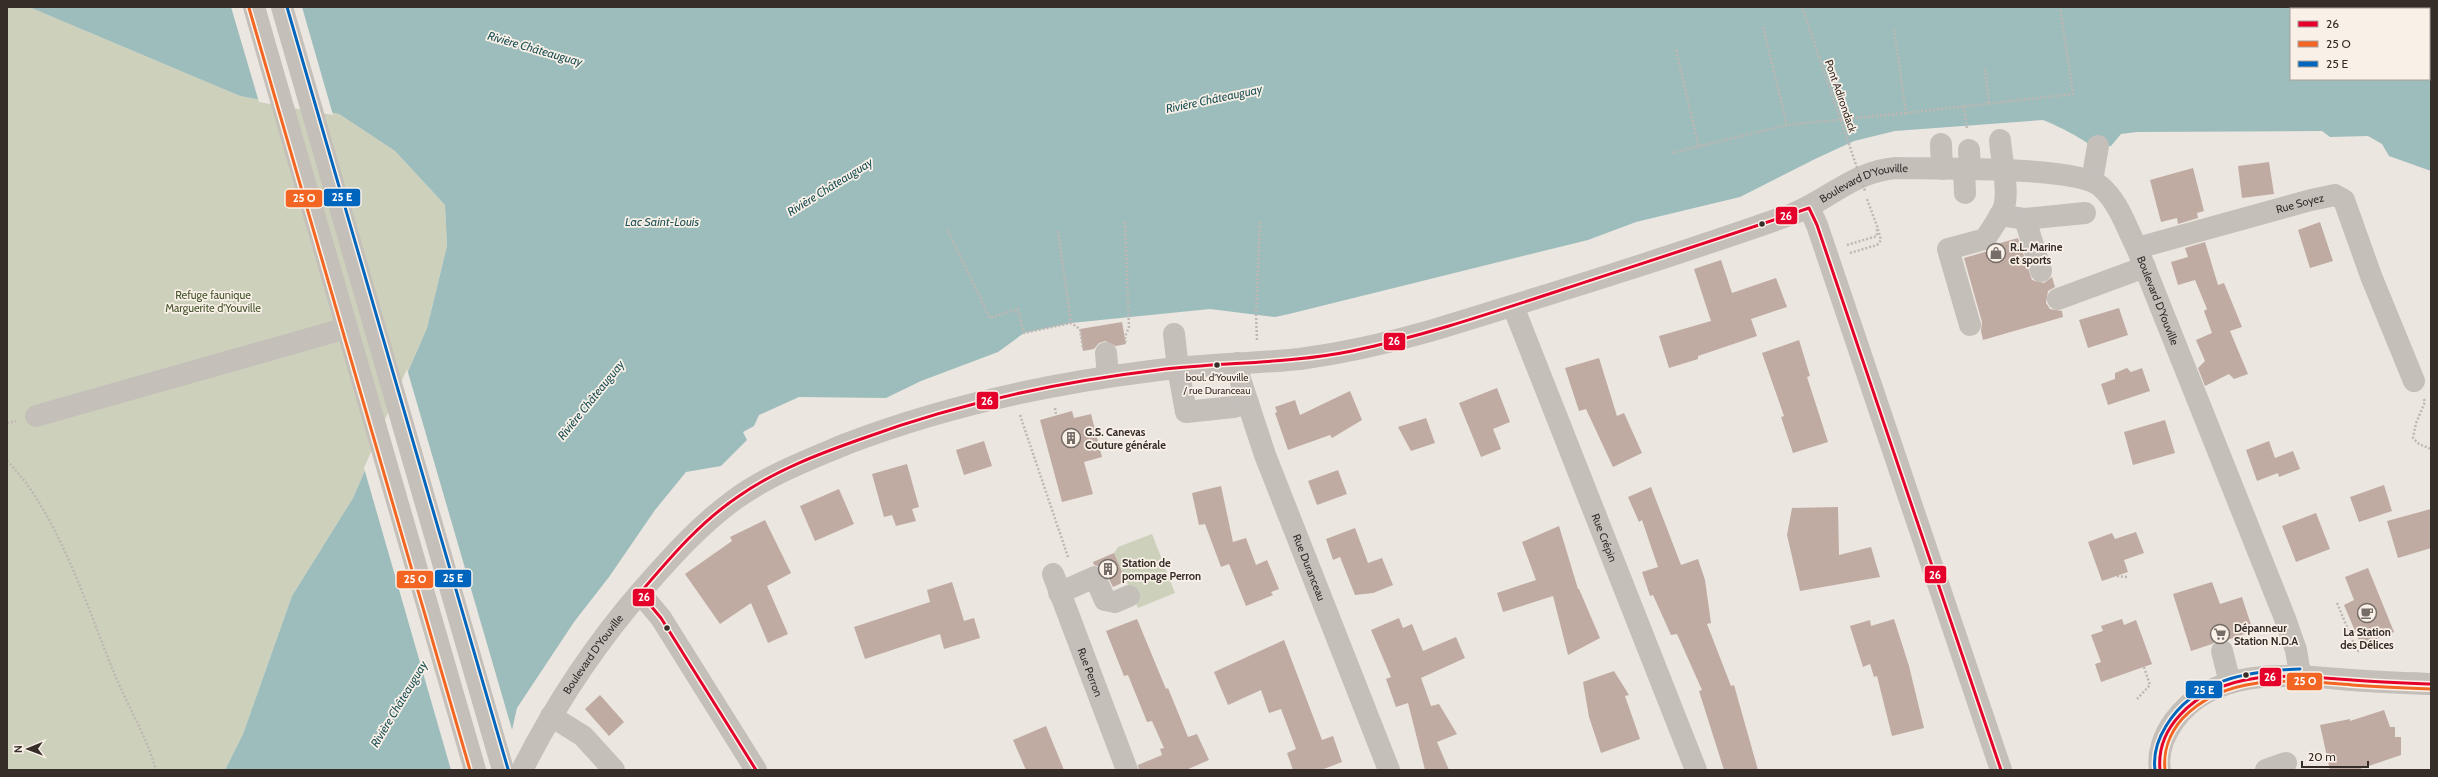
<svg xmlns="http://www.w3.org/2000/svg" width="2438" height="777" font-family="Cabin,sans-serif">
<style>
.green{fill:#cdd1bb}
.water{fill:#9dbdbd;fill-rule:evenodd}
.pier{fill:#ece6e0}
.building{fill:#bfaba2}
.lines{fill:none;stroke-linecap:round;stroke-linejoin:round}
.path{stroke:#beb7b2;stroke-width:2.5;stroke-dasharray:2 2;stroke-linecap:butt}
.minor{stroke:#c5bfba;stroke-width:22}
.path-bridge{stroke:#beb7b2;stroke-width:2.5;stroke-dasharray:2 2;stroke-linecap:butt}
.bus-1-casing{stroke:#f9f1e8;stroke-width:6}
.bus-2-casing{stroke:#f9f1e8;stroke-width:6}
.bus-3-casing{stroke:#f9f1e8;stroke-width:6}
.bus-1{stroke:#e4002b;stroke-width:3}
.bus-2{stroke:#f26522;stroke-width:3}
.bus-3{stroke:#0065bd;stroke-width:3}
.bus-dot{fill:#362c28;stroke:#f9f1e8;stroke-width:1.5}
.labels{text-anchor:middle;stroke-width:3.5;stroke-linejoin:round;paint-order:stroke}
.bus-label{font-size:10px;fill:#362c28;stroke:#f9f1e8}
.street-label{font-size:11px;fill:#362c28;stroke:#f9f1e8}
.poi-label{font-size:11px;font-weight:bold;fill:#362c28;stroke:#f9f1e8;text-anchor:start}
.park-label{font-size:11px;fill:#45542c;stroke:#f9f1e8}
.water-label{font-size:12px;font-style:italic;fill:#1e5257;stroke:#f9f1e8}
.line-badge{stroke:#f9f1e8;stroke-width:1.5}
.badge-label{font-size:11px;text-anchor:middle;font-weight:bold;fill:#fff}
</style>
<rect width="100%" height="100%" fill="#ece6e0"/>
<path class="green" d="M 7,7 L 29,7 L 240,96 L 339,114 L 395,151 L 445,205 L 447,246 L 427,328 L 353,498 L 292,596 L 243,734 L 225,770 L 7,770 Z
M 1152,534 L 1175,593 L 1138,608 L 1114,553 L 1118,547 Z"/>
<path class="water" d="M 29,7 L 2431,7 L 2431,171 L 2389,156 L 2382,144 L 2368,136 L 2330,137 L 2322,131 L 2137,132 L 2121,134 L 2111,146 L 2091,146 C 2082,138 2056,125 2043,120 L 1895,131 L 1854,141 L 1815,159 L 1740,197 L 1636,222 L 1588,240 L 1289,314 L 1275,317 L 1210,309 L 1071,323 L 1024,333 L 998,352 L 921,381 L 886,398 L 799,397 L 759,415 L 754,426 L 743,432 L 747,440 L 721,466 L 686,472 L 655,510 L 609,577 L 574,622 L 517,708 L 512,730 L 492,770 L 225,770 L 243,734 L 292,596 L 353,498 L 427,328 L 447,246 L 445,205 L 395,151 L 339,114 L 240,96 ZM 2291,9 L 2429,9 L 2429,79 L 2291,79 Z"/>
<path class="pier" d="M 231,7 L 302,7 L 333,115 L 259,102 Z
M 407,369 L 513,733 L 495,770 L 451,770 L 364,468 Z"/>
<path class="building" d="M 2269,162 L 2274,194 L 2242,198 L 2238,166 Z
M 2193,168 L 2204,211 L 2197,213 L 2198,218 L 2178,224 L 2177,218 L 2161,222 L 2150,180 Z
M 2320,222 L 2333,261 L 2310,268 L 2298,230 Z
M 2018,238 L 2032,280 L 2044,283 L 2052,277 L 2055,287 L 2048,291 L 2046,303 L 2050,309 L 2062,311 L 2063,317 L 1983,340 L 1981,331 L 1982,322 L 1964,258 L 1988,251 L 1997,244 Z
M 2205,242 L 2218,285 L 2224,283 L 2242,327 L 2230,331 L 2248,374 L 2234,379 L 2229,374 L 2205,386 L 2198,368 L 2205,361 L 2196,340 L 2212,333 L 2204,311 L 2207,309 L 2195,280 L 2178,285 L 2171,262 L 2188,257 L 2185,248 Z
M 1721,260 L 1732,293 L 1776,278 L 1787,307 L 1751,319 L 1757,336 L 1698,356 L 1698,359 L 1669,368 L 1659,336 L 1711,321 L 1694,269 Z
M 2119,308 L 2128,335 L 2088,348 L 2079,320 Z
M 1122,322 L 1126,344 L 1116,346 L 1105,341 L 1099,343 L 1094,349 L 1083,351 L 1080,329 Z
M 1799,340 L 1810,376 L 1807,377 L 1828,442 L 1793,453 L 1781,417 L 1784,416 L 1762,353 Z
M 1599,358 L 1617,416 L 1624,413 L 1642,453 L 1613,467 L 1586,409 L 1579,411 L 1565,368 Z
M 2127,368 L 2131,372 L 2142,368 L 2150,391 L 2108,405 L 2101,384 L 2115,379 L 2115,373 Z
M 1497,388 L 1510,422 L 1493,429 L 1501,449 L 1481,457 L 1459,403 Z
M 1350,391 L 1362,420 L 1332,438 L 1330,435 L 1288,450 L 1275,413 L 1277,412 L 1275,407 L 1295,400 L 1300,415 Z
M 1072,411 L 1074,418 L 1091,414 L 1102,457 L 1084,462 L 1093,494 L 1062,502 L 1040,420 Z
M 1426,418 L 1435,443 L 1411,451 L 1398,427 Z
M 2165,420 L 2175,453 L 2133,465 L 2124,432 Z
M 984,441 L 992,466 L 964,475 L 956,450 Z
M 2269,441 L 2275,458 L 2293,451 L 2300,469 L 2279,477 L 2278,473 L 2257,481 L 2246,450 Z
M 907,464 L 919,507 L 912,509 L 916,521 L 896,526 L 892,515 L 884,517 L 872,474 Z
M 1338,470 L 1347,494 L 1317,505 L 1308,481 Z
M 2384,485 L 2392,511 L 2359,522 L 2350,497 Z
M 1221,486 L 1233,542 L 1246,538 L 1256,565 L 1267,560 L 1279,589 L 1271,592 L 1273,595 L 1246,606 L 1229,564 L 1221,567 L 1205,524 L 1199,525 L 1192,493 Z
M 1651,487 L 1681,565 L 1698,559 L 1705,580 L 1711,623 L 1707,624 L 1731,686 L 1734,685 L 1758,770 L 1724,770 L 1699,691 L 1702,690 L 1677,634 L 1671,635 L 1653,595 L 1650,596 L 1642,572 L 1658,567 L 1642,520 L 1639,522 L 1628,497 Z
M 839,489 L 854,524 L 815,541 L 800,506 Z
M 1838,507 L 1839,555 L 1871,547 L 1880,577 L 1800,591 L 1787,535 L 1792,508 Z
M 2431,509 L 2431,548 L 2398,558 L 2387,521 Z
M 2316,513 L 2330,549 L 2296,562 L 2282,526 Z
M 765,520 L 791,573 L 767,586 L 788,634 L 768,643 L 751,603 L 720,624 L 685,574 L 732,541 L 730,537 Z
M 1559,526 L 1578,589 L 1579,589 L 1600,638 L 1568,655 L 1553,596 L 1503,612 L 1497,593 L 1536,580 L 1522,542 Z
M 1355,528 L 1368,563 L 1382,558 L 1393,585 L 1373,593 L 1355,595 L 1340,557 L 1333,560 L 1326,539 Z
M 2136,532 L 2144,553 L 2124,560 L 2128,572 L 2102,581 L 2088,542 L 2112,533 L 2115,539 Z
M 1114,553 L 1126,581 L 1113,587 L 1103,567 L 1094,565 L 1093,562 Z
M 2368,568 L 2394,632 L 2361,645 L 2344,605 L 2354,600 L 2345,577 Z
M 952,582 L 964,621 L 974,618 L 980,638 L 944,649 L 940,634 L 865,659 L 854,627 L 930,602 L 927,590 Z
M 2212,582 L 2220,604 L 2242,597 L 2253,631 L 2227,640 L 2219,639 L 2212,644 L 2191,651 L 2173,594 Z
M 1399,618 L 1403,628 L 1412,624 L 1423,651 L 1456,637 L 1465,658 L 1421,678 L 1431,706 L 1439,704 L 1457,734 L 1437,742 L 1449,770 L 1425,770 L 1408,703 L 1396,707 L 1386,679 L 1391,677 L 1371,630 Z
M 1137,619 L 1166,689 L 1168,688 L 1188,737 L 1197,734 L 1209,760 L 1186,770 L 1139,770 L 1138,765 L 1162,755 L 1160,749 L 1164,748 L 1152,721 L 1147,722 L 1128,675 L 1124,676 L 1106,631 Z
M 1894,619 L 1909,666 L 1924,728 L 1892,736 L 1877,676 L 1874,677 L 1870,664 L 1863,667 L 1850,626 L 1870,620 L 1871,626 Z
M 2122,619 L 2124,625 L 2136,620 L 2152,664 L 2101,682 L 2095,664 L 2101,662 L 2091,635 L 2103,631 L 2101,626 Z
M 1284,640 L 1322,740 L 1333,736 L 1342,762 L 1321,770 L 1293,770 L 1287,753 L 1296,749 L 1281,709 L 1269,713 L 1261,690 L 1228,705 L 1214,672 Z
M 1614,671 L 1629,695 L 1625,696 L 1640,739 L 1601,753 L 1589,717 L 1583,682 Z
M 600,695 L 624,722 L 609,736 L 585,709 Z
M 2384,710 L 2390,727 L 2395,727 L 2395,737 L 2401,737 L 2401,755 L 2357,770 L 2330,770 L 2320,725 L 2350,719 L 2350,721 Z
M 1046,726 L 1064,770 L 1026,770 L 1013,740 Z"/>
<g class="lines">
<path class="path" d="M 1763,27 L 1787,125
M 1894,29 L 1906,113 L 2073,94 L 2060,7
M 1676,50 L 1699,147
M 1985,69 L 1989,105
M 1964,106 L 1967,128
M 1672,153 L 1787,125 L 1906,113
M 1125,222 L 1129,327 L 1125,337 L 1126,342
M 947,229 L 990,318 L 1018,309 L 1024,333 L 1071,323
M 1058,231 L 1071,323 L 1080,329 L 1083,349
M 1847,245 L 1877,236 L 1877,226 L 1867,199
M 1850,253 L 1877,245 L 1881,240 L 1877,226
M 1257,340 L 1256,315 L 1260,220
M 2424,399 L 2425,402 L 2416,423 L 2413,438 L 2419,444 L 2431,449
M 1055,408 L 1056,415
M 1020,415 L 1068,557
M 7,423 L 16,421
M 7,461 C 57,510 88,610 115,675 C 128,707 147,737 156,770
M 2117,576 L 2127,577
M 2337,603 L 2357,651 L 2379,642 L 2377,639
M 2137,699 L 2150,685 L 2144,667"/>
<g class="minor">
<path d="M 254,7 L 475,770"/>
<path d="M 282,7 L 503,770"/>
<path d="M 1941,144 L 1942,169"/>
<path d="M 1969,150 L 1970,170"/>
<path d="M 1964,170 L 1965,193"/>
<path d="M 2092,181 L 2098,146"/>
<path d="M 1809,208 L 1817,225 L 2001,770"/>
<path d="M 2000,215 L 2025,219 L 2041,271"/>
<path d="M 2025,219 L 2085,213"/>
<path id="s1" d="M 2137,248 L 2311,200 L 2335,195 L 2344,200 L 2371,276 L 2414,381"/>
<path d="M 2058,299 L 2145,267"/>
<path id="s2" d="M 1513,306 L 1696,770"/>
<path d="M 1970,325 L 1948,249 L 1985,239 C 1991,230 1997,221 2002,212 C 2011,196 2001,159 2000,140"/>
<path d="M 1174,334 L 1178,368 L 1186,412 L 1233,407 L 1248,403"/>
<path d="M 1106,353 L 1108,376"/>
<path id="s3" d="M 1238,363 L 1239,376 L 1265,455 L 1389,770"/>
<path d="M 36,416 L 347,328"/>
<path id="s4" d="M 1053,574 L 1127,770"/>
<path d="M 640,593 L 661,618 L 756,770"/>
<path d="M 1059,593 L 1095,577 L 1105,600 L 1115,602 L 1129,596"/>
<path d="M 2222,651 L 2230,683"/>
<path d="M 551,716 L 583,736 L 614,770"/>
<path id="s5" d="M 522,770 C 556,703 595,644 644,588 C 672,556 700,525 734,500 C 768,475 808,460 846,444 C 945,406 1047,384 1151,371 C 1201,364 1250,364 1300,359 C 1344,353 1388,343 1430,331 C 1551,294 1671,257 1790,215 C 1827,201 1854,171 1896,168 C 1933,169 2076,166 2100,186 C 2119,202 2126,227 2137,248 L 2284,616 L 2296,650 L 2300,674"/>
<path d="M 2160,770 C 2157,753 2164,735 2174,721 C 2214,665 2292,675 2352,680 C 2378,682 2405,683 2431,684"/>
<path d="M 2266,770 L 2286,763"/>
</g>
<path class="path-bridge" d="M 1802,7 L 1865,191"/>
<g class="bus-1-casing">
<path id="bus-1" d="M 756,770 L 661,618 L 640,593 C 670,558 700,522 739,496 C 776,470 821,453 864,438 C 959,403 1058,382 1158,370 C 1222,362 1288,364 1352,351 C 1424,336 1494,312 1564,289 C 1646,262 1728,236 1809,208 L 1817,225 L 2001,770
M 2160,770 C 2158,749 2166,730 2180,715 C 2224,667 2293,675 2352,680 C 2378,682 2405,683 2431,684"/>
</g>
<g class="bus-2-casing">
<path id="bus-2" d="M 249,8 L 470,770
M 2165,769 C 2163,751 2170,733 2182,719 C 2226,672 2293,680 2352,685 C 2378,687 2404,688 2431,689"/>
</g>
<g class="bus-3-casing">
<path id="bus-3" d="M 287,7 L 508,769
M 2155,770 C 2153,755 2158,739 2166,726 C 2194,679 2249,671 2300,669"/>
</g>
<use href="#bus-1" class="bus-1"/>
<use href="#bus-2" class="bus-2"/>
<use href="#bus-3" class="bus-3"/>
</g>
<defs>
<g id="shop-ring" transform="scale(1)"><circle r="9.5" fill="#f9f1e8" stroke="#766d68" stroke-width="1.5"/><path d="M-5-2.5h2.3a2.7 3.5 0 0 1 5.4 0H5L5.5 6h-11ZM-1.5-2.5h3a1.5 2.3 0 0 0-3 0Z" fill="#766d68"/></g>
<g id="building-ring" transform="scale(1)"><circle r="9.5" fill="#f9f1e8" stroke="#766d68" stroke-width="1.5"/><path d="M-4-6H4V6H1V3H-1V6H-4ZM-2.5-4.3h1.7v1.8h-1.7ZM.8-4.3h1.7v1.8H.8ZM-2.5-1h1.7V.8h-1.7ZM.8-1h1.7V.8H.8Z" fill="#766d68"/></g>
<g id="cafe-ring" transform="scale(1)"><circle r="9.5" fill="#f9f1e8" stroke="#766d68" stroke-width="1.5"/><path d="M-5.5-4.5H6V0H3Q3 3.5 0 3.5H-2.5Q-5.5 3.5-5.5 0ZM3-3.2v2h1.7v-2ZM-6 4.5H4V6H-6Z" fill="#766d68"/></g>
<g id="supermarket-ring" transform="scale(1)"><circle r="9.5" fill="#f9f1e8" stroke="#766d68" stroke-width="1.5"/><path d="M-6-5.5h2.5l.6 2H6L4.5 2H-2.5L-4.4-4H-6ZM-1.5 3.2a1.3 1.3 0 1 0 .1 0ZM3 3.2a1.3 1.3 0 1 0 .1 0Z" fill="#766d68"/></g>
</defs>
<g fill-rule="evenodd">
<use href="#shop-ring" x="1996" y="253"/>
<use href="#building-ring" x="1071" y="438"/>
<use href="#building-ring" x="1108" y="569"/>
<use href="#cafe-ring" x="2367" y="613"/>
<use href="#supermarket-ring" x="2220" y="634"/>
</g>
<g class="bus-dot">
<circle cx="1762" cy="224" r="3.5"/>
<circle cx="1217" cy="365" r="3.5"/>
<circle cx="667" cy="628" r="3.5"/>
<circle cx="2246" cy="675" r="3.5"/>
</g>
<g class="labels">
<g class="bus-label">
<text x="1217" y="381">boul. d'Youville<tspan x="1217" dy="13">/ rue Duranceau</tspan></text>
</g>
<g class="street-label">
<text transform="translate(1841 96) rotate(71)" y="4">Pont Adirondack</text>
<text dy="4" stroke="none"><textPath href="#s5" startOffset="1528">Boulevard D'Youville</textPath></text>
<text dy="4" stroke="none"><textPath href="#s1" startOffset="169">Rue Soyez</textPath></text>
<text dy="4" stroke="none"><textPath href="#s5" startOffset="1899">Boulevard D'Youville</textPath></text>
<text dy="4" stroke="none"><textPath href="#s2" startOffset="249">Rue Crépin</textPath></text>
<text dy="4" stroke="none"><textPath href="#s3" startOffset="217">Rue Duranceau</textPath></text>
<text dy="4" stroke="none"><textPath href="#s5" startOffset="136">Boulevard D'Youville</textPath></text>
<text dy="4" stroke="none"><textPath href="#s4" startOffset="105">Rue Perron</textPath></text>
</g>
<g class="poi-label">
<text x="2010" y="251">R.L. Marine<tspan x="2010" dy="13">et sports</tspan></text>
<text x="1085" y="436">G.S. Canevas<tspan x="1085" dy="13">Couture générale</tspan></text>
<text x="1122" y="567">Station de<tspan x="1122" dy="13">pompage Perron</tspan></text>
<text x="2234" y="632">Dépanneur<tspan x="2234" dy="13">Station N.D.A</tspan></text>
<text x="2367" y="636" text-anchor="middle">La Station<tspan x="2367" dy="13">des Délices</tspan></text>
</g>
<g class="park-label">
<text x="213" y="299">Refuge faunique<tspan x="213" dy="13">Marguerite d'Youville</tspan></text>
</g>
<g class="water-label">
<text transform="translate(535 49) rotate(16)" y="4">Rivière Châteauguay</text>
<text transform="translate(1214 99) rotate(-12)" y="4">Rivière Châteauguay</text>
<text transform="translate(830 187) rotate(-32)" y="4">Rivière Châteauguay</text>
<text x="662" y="226">Lac Saint-Louis</text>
<text transform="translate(591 400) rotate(-51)" y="4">Rivière Châteauguay</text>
<text transform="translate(399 704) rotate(-59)" y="4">Rivière Châteauguay</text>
</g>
</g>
<g class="line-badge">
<rect x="323" y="188" width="38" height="19" rx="4" fill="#0065bd"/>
<rect x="285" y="189" width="38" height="19" rx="4" fill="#f26522"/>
<rect x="1775" y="206" width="23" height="19" rx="4" fill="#e4002b"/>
<rect x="1383" y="332" width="23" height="19" rx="4" fill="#e4002b"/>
<rect x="976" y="391" width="23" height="19" rx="4" fill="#e4002b"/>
<rect x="1924" y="565" width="23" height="19" rx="4" fill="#e4002b"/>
<rect x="434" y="569" width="38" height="19" rx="4" fill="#0065bd"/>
<rect x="396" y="570" width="38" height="19" rx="4" fill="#f26522"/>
<rect x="632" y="588" width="23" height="19" rx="4" fill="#e4002b"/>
<rect x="2259" y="667" width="23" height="20" rx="4" fill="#e4002b"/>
<rect x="2286" y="672" width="37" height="19" rx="4" fill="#f26522"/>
<rect x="2185" y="680" width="38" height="19" rx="4" fill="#0065bd"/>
</g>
<g class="badge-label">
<text x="342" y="201">25 E</text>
<text x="304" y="202">25 O</text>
<text x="1786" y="220">26</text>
<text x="1394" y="345">26</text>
<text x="987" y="405">26</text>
<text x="1935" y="579">26</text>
<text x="453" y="582">25 E</text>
<text x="415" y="583">25 O</text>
<text x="644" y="601">26</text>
<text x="2270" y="681">26</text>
<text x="2305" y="685">25 O</text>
<text x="2204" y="694">25 E</text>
</g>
<rect width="2438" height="777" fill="none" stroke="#362c28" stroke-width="16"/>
<rect x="2290" y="8" width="140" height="72" fill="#f9f1e8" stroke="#aba29b"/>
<rect x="2298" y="21" width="20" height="6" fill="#e4002b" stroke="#aba29b"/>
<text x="2326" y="28" font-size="12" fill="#362c28">26</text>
<rect x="2298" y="41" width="20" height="6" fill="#f26522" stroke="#aba29b"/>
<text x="2326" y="48" font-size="12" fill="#362c28">25 O</text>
<rect x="2298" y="61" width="20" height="6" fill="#0065bd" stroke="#aba29b"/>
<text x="2326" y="68" font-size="12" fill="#362c28">25 E</text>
<g transform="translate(28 749) rotate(269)" stroke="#f9f1e8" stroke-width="3" paint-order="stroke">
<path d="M0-3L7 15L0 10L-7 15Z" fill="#362c28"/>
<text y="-6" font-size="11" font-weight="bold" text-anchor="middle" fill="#362c28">N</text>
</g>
<path d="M2302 761v6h66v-6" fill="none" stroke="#362c28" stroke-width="2"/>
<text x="2308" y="761" font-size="12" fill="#362c28" stroke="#f9f1e8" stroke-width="3" paint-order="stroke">20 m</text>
</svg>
